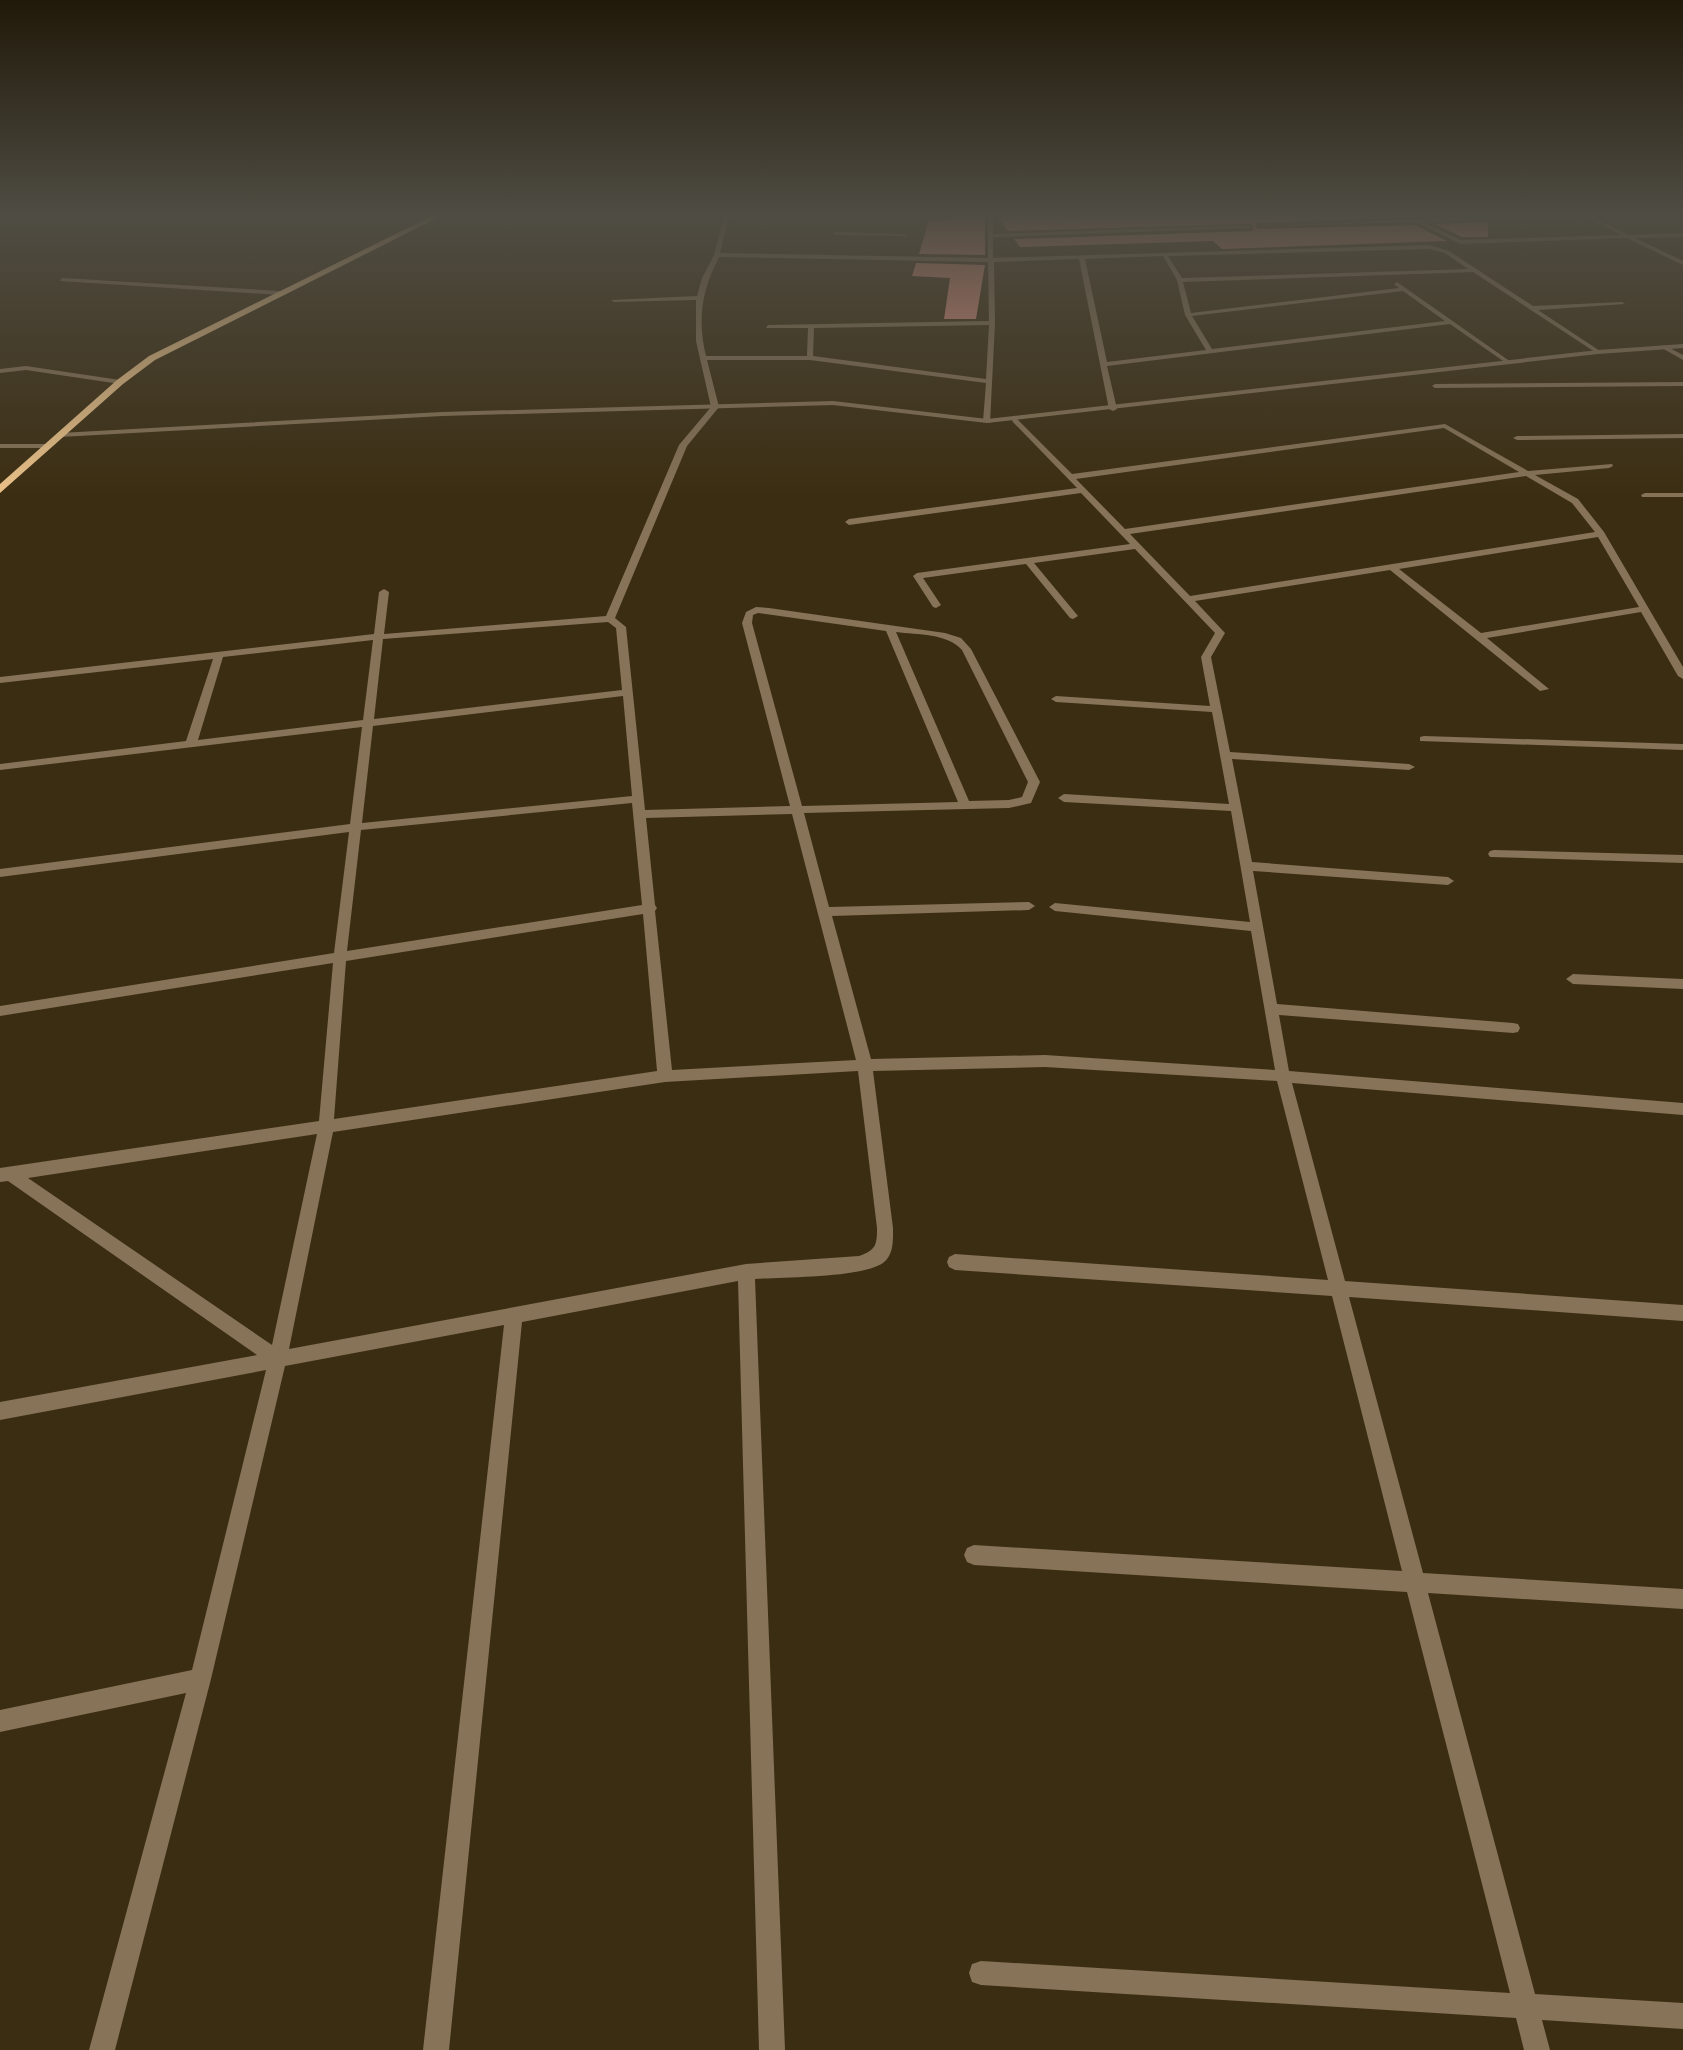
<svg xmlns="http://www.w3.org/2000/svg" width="1683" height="2050" font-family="Barlow,sans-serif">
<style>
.building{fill:#e5917e}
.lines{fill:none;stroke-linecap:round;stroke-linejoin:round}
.minor{fill:#877357;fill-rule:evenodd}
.tertiary{fill:#877357;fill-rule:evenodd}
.trunk{fill:#eec48a;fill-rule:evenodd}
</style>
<rect width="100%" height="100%" fill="#3b2d11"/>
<path class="building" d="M 931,213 L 989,214 L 985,218 L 985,255 L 919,254 L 929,220 L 944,221 L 949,218 L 946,214 Z
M 1074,213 L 1488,213 L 1488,214 L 1258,223 L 1255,226 L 1258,229 L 1415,225 L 1447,241 L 1222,249 L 1213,241 L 1020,247 L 1014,239 L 1251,231 L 1254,228 L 1251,224 L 1008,231 L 999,219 L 1005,215 L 1078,217 Z
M 1488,222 L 1488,237 L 1462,237 L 1434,224 Z
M 916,263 L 985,265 L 976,319 L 944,319 L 950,278 L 912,276 Z"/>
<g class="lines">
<path class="minor" d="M 725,213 L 730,213 L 720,253 L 988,258 L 988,218 L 997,213 L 1003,213 L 993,219 L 993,234 L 1249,225 L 1251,228 L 993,237 L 993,258 L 1429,245 L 1449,251 L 1533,306 L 1622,302 L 1625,304 L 1538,310 L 1600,351 L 1598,354 L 1473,272 L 1183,282 L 1191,313 L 1399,288 L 1394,284 L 1397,282 L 1511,362 L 1506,363 L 1450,324 L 1107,366 L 1117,409 L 1113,411 L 1109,409 L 1079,259 L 994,262 L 995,323 L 990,423 L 983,421 L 986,383 L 810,360 L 707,360 L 719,407 L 687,446 L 615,618 L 626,627 L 645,810 L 790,806 L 742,623 L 746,612 L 756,607 L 769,608 L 945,633 L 961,638 L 971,649 L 1040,782 L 1031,803 L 1009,808 L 804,813 L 829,907 L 1029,902 L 1035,906 L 1029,910 L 832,916 L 871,1059 L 1045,1055 L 1275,1070 L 1251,931 L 1055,911 L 1049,907 L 1055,903 L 1250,922 L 1231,811 L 1064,802 L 1058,798 L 1064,794 L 1229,804 L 1212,712 L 1056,702 L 1051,699 L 1056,696 L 1210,706 L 1201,657 L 1215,633 L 1135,549 L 1034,563 L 1078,616 L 1073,619 L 1070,618 L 1026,564 L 923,578 L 941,605 L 936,608 L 933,607 L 913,576 L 917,573 L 1130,544 L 1081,493 L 849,525 L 845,522 L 849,519 L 1077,488 L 1012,421 L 1015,417 L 1072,474 L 1445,424 L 1528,471 L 1612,464 L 1613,466 L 1609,468 L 1535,475 L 1578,499 L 1604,532 L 1683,667 L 1683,679 L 1678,676 L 1641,612 L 1487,638 L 1549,689 L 1540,691 L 1390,570 L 1195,601 L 1225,633 L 1211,657 L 1230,752 L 1409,764 L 1415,767 L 1409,770 L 1232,759 L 1252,862 L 1448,877 L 1454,881 L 1448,885 L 1253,871 L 1277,1004 L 1513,1023 L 1518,1024 L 1520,1028 L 1518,1032 L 1513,1033 L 1279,1015 L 1289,1071 L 1683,1103 L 1683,1115 L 1292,1083 L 1345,1281 L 1683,1305 L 1683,1321 L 1349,1297 L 1423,1573 L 1683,1589 L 1683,1609 L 1428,1593 L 1535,1994 L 1683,2003 L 1683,2029 L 1542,2020 L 1550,2050 L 1524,2050 L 1516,2018 L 981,1985 L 972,1982 L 969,1973 L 972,1964 L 981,1961 L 1510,1993 L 1407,1592 L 974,1565 L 967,1562 L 964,1555 L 967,1548 L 974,1545 L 1402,1571 L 1332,1296 L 955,1270 L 949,1267 L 947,1262 L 949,1257 L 955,1254 L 1328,1280 L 1277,1081 L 1045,1067 L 873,1071 L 893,1228 C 893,1240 894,1255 883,1263 C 861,1278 784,1277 755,1279 L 785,2050 L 759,2050 L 738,1281 L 522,1322 L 449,2050 L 423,2050 L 504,1325 L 285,1366 L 211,1679 L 115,2050 L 89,2050 L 186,1693 L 0,1732 L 0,1710 L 192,1670 L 266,1370 L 0,1420 L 0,1402 L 257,1355 L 8,1181 L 0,1182 L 0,1168 L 319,1121 L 333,963 L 0,1016 L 0,1006 L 334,953 L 349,832 L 0,877 L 0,869 L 350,824 L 362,727 L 0,770 L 0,764 L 186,741 L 213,659 L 0,683 L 0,677 L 374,634 L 379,592 L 384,589 L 389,592 L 384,634 L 606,616 L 679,445 L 711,407 L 696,341 L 696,300 L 614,302 L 611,300 L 697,296 L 702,278 L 714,255 ZM 1429,249 L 1445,253 L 1468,269 L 1182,278 L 1168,256 ZM 1163,256 L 1177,280 L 1185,315 L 1206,350 L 1107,362 L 1085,259 ZM 719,257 L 988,262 L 989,321 L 768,325 L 766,328 L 808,328 L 807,356 L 706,356 C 697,319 702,290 719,257 ZM 1403,291 L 1445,321 L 1212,349 L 1192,316 ZM 989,325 L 986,379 L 813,356 L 814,328 ZM 1444,428 L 1519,472 L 1125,529 L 1076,479 ZM 1526,476 L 1572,503 L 1595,532 L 1190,596 L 1130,534 ZM 1598,537 L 1639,607 L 1481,633 L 1399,569 ZM 758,613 L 886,631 L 958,802 L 802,806 L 752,623 L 753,615 ZM 608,622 L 616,628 L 622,690 L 374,719 L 383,639 ZM 896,632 C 918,635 947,633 962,650 L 1028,782 L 1022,797 L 1009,800 L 969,801 ZM 373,640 L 363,720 L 198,740 L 223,657 ZM 623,696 L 632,796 L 362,823 L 373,726 ZM 632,803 L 642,905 L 347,951 L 361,830 ZM 792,814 L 856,1060 L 672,1070 L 655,911 L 657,908 L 655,905 L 646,818 ZM 643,914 L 657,1071 L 334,1119 L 346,961 ZM 858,1071 L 877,1228 C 877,1245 876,1250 859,1256 L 746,1264 L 289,1349 L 333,1132 L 665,1082 ZM 317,1134 L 272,1345 L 28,1178 Z
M 857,213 L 946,217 L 944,218 Z
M 1592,213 L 1643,213 L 1589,216 L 1629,235 L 1683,233 L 1683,237 L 1635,238 L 1683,261 L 1683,265 L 1627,238 L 1460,244 L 1416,222 L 1258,226 ZM 1585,216 L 1621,235 L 1461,240 L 1423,222 Z
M 835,232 L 905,234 L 908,236 L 833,235 Z
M 62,278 L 280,291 L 283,293 L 280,295 L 60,281 Z
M 1664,345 L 1683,355 L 1683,360 L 1662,348 Z
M 26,366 L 120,380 L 123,382 L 120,384 L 26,370 L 0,373 L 0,369 Z
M 1683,382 L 1683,386 L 1435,388 L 1432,386 L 1435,384 Z
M 1683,434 L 1683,438 L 1517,440 L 1513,438 L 1517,436 Z
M 0,444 L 48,444 L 52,446 L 48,448 L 0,448 Z
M 1645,493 L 1683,493 L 1683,497 L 1642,497 L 1641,495 Z
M 1424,736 L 1683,744 L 1683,750 L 1420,741 L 1420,737 Z
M 1494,850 L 1683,855 L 1683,863 L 1490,857 L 1488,854 L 1490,851 Z
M 1573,974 L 1683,979 L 1683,989 L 1573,984 L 1566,979 Z"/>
<path class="tertiary" d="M 1683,344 L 1683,348 L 1598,354 L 987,423 L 833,405 L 442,416 L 60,437 L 56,435 L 60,433 L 442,412 L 833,401 L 987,419 L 1598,350 Z"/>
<path class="trunk" d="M 438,213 L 447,213 L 155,360 L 123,384 L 0,493 L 0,484 L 117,380 L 149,356 Z"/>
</g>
<linearGradient id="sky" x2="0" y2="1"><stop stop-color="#201909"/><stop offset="0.43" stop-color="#4f4c43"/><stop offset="1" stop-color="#4f4c43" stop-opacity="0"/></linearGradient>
<rect width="1683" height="500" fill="url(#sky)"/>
</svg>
